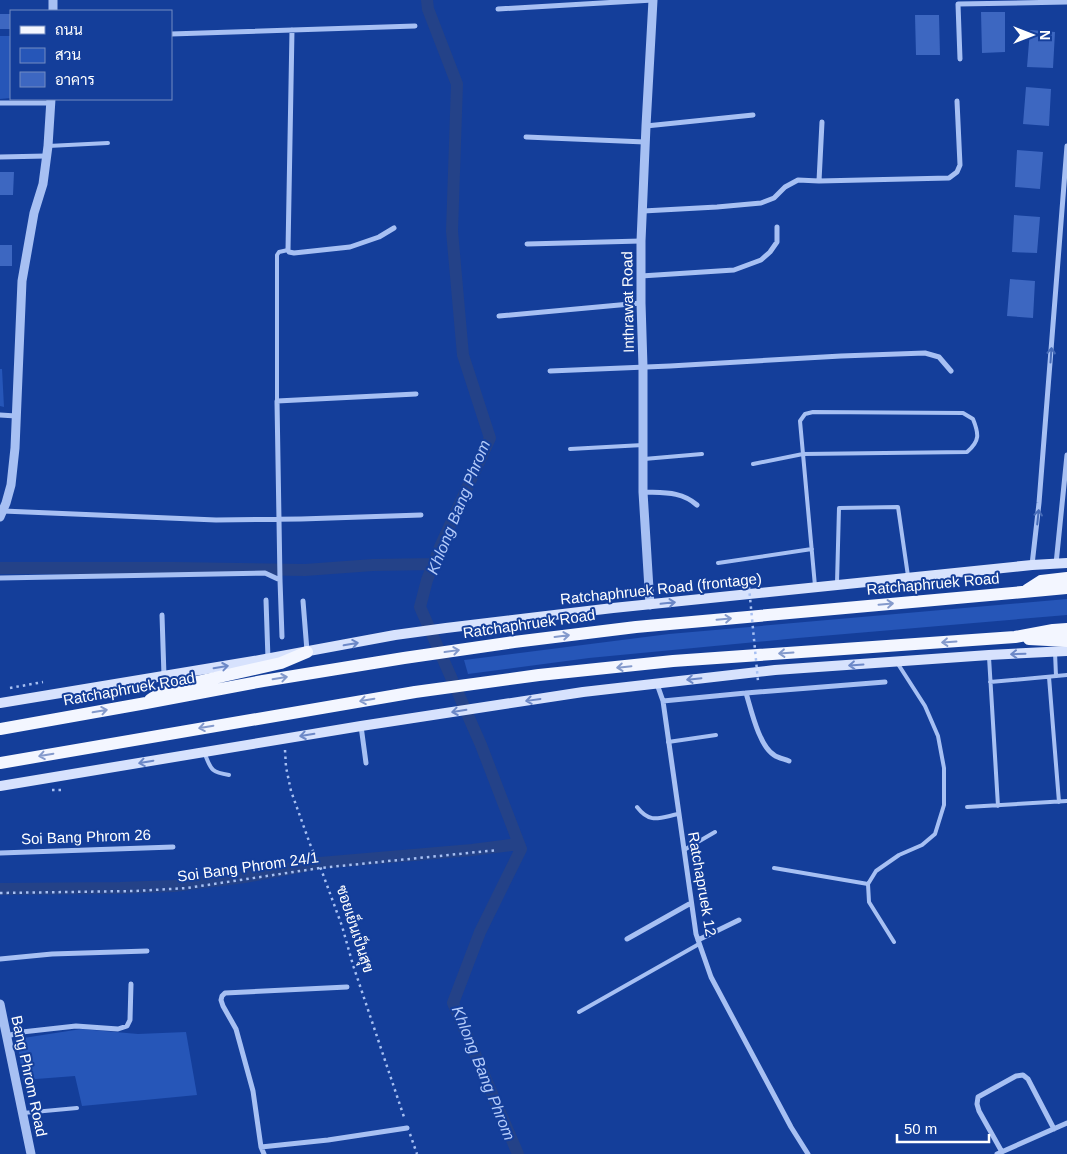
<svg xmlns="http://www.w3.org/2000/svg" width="1067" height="1154" font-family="Arial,Sarabun,sans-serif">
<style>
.green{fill:#2656b8}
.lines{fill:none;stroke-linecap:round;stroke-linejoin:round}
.canal{stroke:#244288;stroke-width:12}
.building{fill:#3d67c1}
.path{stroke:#a7c0f3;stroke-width:2.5;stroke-dasharray:2.5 4;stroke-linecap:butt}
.service{stroke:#a7c0f3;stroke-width:4}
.minor{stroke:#a7c0f3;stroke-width:5}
.tertiary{stroke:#a7c0f3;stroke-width:9}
.secondary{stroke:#d7e2fd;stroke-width:10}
.primary{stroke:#f3f6ff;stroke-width:12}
.path-bridge{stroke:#a7c0f3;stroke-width:2.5;stroke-dasharray:2.5 4;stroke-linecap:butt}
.oneway{stroke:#476cb9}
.oneway2{stroke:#6c88c7}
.oneway3{stroke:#849acc}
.labels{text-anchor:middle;stroke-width:4;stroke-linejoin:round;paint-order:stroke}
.street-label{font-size:15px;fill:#fff;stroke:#143e9a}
.water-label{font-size:16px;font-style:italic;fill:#b4cbfa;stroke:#143e9a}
</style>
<rect width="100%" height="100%" fill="#143e9a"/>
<path class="green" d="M 0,36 L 11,36 L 11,98 L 0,99 Z
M 0,369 L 2,369 L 4,407 L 0,406 Z
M 1067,599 L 1067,615 L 798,638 L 589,658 L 468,674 L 464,660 L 669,634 Z
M 81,1029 L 138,1034 L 186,1032 L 197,1095 L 82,1106 L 75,1076 L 23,1080 L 17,1039 Z"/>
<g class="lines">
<path class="canal" d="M 427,0 L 428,9 L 457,84 L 452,231 L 463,355 L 490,438 L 440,547 L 427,580 L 420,607 L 481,745 L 521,849 L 480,932 L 453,1003 L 518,1154
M 0,568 L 175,568 L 305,570 L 373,565 L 433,564
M 0,889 L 120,888 L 174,886 L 245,877 L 320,863 L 472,850 L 519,844"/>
</g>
<path class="building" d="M 981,12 L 1005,12 L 1005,52 L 982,53 Z
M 0,14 L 11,14 L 11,29 L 0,29 Z
M 915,15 L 939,15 L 940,55 L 916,55 Z
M 1030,30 L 1055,32 L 1053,68 L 1027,67 Z
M 1026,87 L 1051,89 L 1049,126 L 1023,124 Z
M 1017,150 L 1043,152 L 1040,189 L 1015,187 Z
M 0,172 L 14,172 L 13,195 L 0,195 Z
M 1014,215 L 1040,217 L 1037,253 L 1012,252 Z
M 0,245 L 12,245 L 12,266 L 0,266 Z
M 1010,279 L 1035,281 L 1033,318 L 1007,316 Z"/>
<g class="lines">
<path class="path" d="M 10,688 L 43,682
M 285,750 L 286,767 L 291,791 L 310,844 L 321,869 L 342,926 L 353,965 L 405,1120
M 52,790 L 61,790
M 0,893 L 135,891 L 187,888 L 320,868 L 498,850
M 410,1134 L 417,1154"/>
<path class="service" d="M 48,146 L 108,143
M 277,401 L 277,255 L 279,252 L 288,250
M 570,449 L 643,445
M 644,459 L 702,454
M 753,464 L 803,454 L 967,452 C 980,441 979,434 973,419 L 963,413 L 813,412 L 805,414 L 800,421 L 815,586
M 718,563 L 812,549
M 837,583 L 839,508 L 898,507 L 908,576
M 1055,652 L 1056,676
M 989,657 L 998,806
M 1049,677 L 1059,802
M 990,682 L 1067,675
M 668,742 L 716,735
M 204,752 C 211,769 210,772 229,775
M 637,807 C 650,824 659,818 678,814
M 967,807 L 1067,801
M 684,850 L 715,832
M 774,868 L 868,884
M 894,942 L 869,902 L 868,884 L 876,871 L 899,855 L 922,845 L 935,834 L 944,805 L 944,768 L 938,736 L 925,706 L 898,664
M 579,1012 L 699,944
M 23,1113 L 77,1108"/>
<path class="minor" d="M 498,9 L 653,0
M 292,30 L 288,250 L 289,252 L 294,253 L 350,247 L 379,237 L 394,228
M 171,34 L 415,26
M 960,59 L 958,4 L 1067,2
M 0,103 L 51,103
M 646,126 L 753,115
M 526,137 L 645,142
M 0,157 L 46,156
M 819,181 L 822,122
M 643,211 L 717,207 L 761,203 L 774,198 L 785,187 L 798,180 L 819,181 L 949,178 L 957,172 L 960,165 L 957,101
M 527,244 L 641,241
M 641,276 L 734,270 L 761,260 L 770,252 L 777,242 L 777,227
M 499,316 L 641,303
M 550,371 L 670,366 L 841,356 L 925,353 L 939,357 L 951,371
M 0,415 L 16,416
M 643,492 C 664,493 681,491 697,505
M 3,511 L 216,520 L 301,519 L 421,515
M 1056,564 L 1067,455
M 1032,565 L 1039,503 L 1067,146
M 0,578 L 265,573 L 280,580
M 266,600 L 268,659
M 303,601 L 307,651
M 162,615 L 164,676
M 282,637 L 280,580 L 277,401 L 416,394
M 657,684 L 663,701 L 696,934 L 711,977 L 791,1127 L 808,1154
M 746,693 C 751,709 759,746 774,755 C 778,758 784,759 789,761
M 663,701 L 746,693 L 885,682
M 361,726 L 366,763
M 0,853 L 173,847
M 627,939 L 691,903
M 698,940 L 739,920
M 0,959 L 52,954 L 147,951
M 7,1036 L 22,1032 L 76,1026 L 118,1029 L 127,1026 L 130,1020 L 131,984
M 261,1147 L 328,1140 L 407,1128
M 1002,1152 L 979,1111 L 977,1104 L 978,1097 L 1016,1076 L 1023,1075 L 1028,1079 L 1054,1129
M 264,1154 L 261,1147 L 253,1091 L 236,1029 L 223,1006 L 221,1000 L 222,996 L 225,993 L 347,987
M 997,1154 L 1067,1123"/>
<path class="tertiary" d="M 53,11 L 53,0
M 0,517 L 6,503 L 11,485 L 15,448 L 22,281 L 34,213 L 43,184 L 48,146 L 51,99
M 650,605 L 643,492 L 643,367 L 641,303 L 641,241 L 646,126 L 653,0
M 0,1004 L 31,1154"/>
<path class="secondary" d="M 0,703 L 260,660 L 395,635 L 446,628 L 613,608 L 1032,565 L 1067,563
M 0,786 L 361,726 L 583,692 L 775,670 L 989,655 L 1067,651"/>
<path class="primary" d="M 1027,590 L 1041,581 L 1067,578
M 1029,639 L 1067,641
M 150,700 L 166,689 L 281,663 L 307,652
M 0,729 L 146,703 L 263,681 L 404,658 L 514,642 L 636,627 L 1067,588
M 0,763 L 415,692 L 539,675 L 673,661 L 1015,637 L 1053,630 L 1067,629"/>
<path class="path-bridge" d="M 749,587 L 758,681"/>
</g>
<defs><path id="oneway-shaft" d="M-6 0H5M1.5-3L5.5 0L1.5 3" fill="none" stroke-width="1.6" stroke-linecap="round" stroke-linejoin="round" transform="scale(1.25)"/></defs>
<g class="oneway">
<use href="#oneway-shaft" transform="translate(1051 355) rotate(-86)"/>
<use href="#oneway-shaft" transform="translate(1038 517) rotate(-84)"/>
</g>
<g class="oneway2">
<use href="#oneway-shaft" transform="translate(668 603) rotate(-6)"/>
<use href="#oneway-shaft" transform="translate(351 644) rotate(-10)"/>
<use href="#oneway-shaft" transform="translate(1018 654) rotate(178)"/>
<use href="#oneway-shaft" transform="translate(856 665) rotate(176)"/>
<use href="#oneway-shaft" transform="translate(221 667) rotate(-9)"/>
<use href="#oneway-shaft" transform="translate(694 679) rotate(174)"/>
<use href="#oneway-shaft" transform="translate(533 700) rotate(172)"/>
<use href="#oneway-shaft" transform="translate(459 711) rotate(171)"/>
<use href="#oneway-shaft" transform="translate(307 735) rotate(171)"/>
<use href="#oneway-shaft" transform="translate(146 762) rotate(170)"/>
</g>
<g class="oneway3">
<use href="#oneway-shaft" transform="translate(886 604) rotate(-5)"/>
<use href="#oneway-shaft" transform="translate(724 619) rotate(-5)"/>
<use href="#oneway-shaft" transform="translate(562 636) rotate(-7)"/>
<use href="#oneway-shaft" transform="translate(949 642) rotate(176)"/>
<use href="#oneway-shaft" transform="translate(452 651) rotate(-8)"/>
<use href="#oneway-shaft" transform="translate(786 653) rotate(176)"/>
<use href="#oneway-shaft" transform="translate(624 667) rotate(174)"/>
<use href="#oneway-shaft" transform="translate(280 678) rotate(-9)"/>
<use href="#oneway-shaft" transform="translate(367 700) rotate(170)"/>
<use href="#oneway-shaft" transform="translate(100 711) rotate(-10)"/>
<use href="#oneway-shaft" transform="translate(206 727) rotate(170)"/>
<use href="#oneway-shaft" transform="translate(46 755) rotate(170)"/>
</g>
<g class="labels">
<g class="street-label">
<text transform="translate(628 302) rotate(-91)" y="5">Inthrawat Road</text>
<text transform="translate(933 584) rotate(-5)" y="5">Ratchaphruek Road</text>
<text transform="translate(661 589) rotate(-6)" y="5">Ratchaphruek Road (frontage)</text>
<text transform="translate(529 624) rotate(-8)" y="5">Ratchaphruek Road</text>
<text transform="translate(129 689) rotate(-10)" y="5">Ratchaphruek Road</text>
<text transform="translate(86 837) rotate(-2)" y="5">Soi Bang Phrom 26</text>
<text transform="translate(248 867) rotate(-8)" y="5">Soi Bang Phrom 24/1</text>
<text transform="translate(702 884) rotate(80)" y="5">Ratchapruek 12</text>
<text transform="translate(355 929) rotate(72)" y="5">ซอยเย็นเป็นสุข</text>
<text transform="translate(29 1076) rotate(78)" y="5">Bang Phrom Road</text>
</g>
<g class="water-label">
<text transform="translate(458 507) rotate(-68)" y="6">Khlong Bang Phrom</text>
<text transform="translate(484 1073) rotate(68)" y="6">Khlong Bang Phrom</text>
</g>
</g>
<rect x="10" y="10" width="162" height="90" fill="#143e9a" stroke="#728bc2"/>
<rect x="20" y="26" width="25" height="8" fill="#f3f6ff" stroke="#728bc2"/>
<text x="55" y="35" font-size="15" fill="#ffffff">ถนน</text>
<rect x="20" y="48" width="25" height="15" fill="#2656b8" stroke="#728bc2"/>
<text x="55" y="60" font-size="15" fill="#ffffff">สวน</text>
<rect x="20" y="72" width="25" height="15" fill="#3d67c1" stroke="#728bc2"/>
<text x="55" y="85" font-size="15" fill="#ffffff">อาคาร</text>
<g transform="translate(1032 35) rotate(90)" stroke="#143e9a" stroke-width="4" paint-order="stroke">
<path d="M0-4L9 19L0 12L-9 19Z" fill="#ffffff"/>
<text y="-8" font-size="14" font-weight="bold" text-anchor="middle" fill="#ffffff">N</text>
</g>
<path d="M897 1134v8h92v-8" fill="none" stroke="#ffffff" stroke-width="2.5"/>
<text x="904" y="1134" font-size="15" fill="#ffffff" stroke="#143e9a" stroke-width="4" paint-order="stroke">50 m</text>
</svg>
